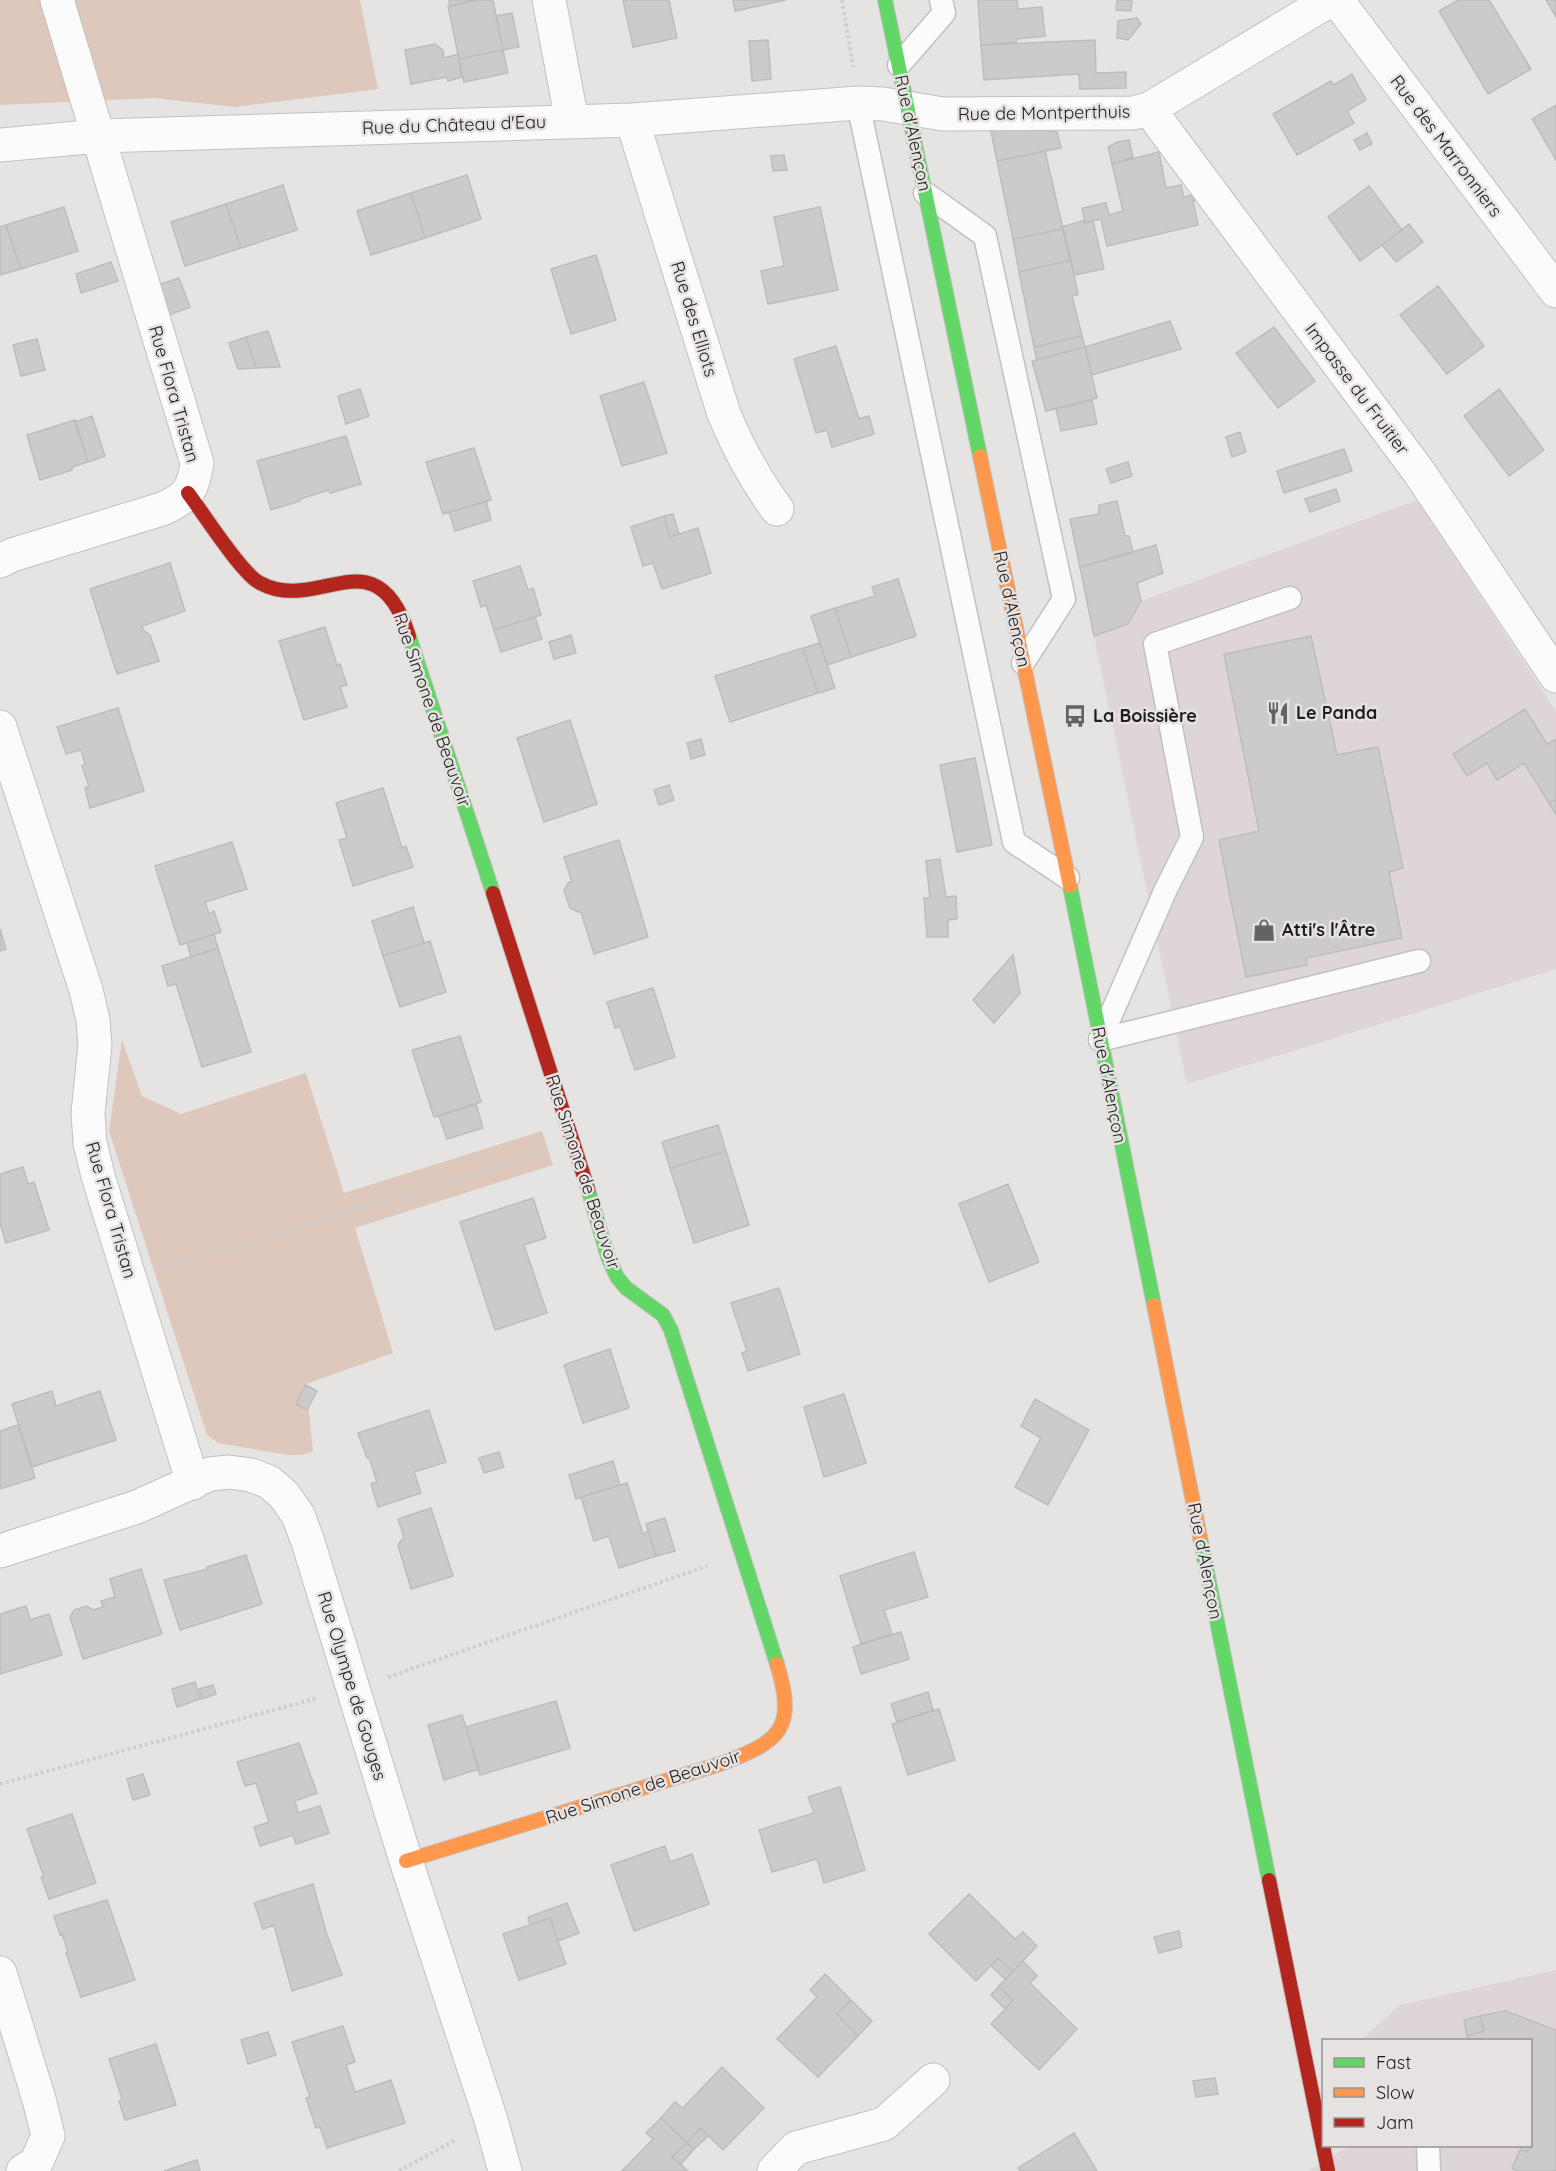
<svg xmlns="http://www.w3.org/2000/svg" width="1556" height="2171" font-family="Quicksand,sans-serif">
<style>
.built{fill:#ded5d6}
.green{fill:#ddc8bb}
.building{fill:#cdcaca;stroke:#bebcbc;stroke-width:1.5}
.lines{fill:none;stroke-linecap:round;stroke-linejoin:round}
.lane-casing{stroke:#c2c0c0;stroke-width:25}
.street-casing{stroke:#c2c0c0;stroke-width:35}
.fast-casing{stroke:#c2c0c0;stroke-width:16}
.slow-casing{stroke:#c2c0c0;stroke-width:16}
.jam-casing{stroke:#c2c0c0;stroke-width:16}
.path{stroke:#cfcece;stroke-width:4;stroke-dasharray:3 3;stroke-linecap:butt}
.lane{stroke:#fbfbfb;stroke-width:22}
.street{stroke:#fbfbfb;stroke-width:33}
.fast{stroke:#63d668;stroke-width:14}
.slow{stroke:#ff974d;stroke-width:14}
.jam{stroke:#b3261e;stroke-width:14}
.labels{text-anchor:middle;stroke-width:5;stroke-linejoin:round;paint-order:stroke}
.street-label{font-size:18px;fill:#1f1d1d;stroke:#e7e2e2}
.poi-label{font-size:18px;font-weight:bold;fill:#1f1d1d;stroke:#e7e2e2;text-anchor:start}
</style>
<rect width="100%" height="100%" fill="#e6e3e3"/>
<path class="built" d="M 1417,500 L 1556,711 L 1556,969 L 1187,1084 L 1094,636 L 1128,624 L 1141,601 Z
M 1556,1970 L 1556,2171 L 1309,2171 L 1349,2146 L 1530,2146 L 1530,2040 L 1361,2040 L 1400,2005 Z"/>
<path class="green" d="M 0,0 L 360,0 L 378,89 L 235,107 L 154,98 L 0,105 Z
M 122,1040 L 142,1096 L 181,1114 L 306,1073 L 344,1193 L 542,1131 L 553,1165 L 355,1228 L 393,1353 L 306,1384 L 313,1451 L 302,1455 L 288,1455 L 218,1443 L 207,1435 L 109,1131 Z"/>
<path class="building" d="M 449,0 L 477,0 L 450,6 Z
M 477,0 L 493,0 L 503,50 L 459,59 L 448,6 Z
M 623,0 L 669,0 L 677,38 L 633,47 Z
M 733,0 L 786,0 L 735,11 Z
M 978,0 L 1017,0 L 1018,9 L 1042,7 L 1045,36 L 1017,39 L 1016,42 L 981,45 Z
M 1117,0 L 1132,0 L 1131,11 L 1116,10 Z
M 1458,0 L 1489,0 L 1531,69 L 1488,94 L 1439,11 Z
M 1546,0 L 1556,0 L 1556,17 Z
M 512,13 L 519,47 L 503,50 L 496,16 Z
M 1137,18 L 1141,24 L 1128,40 L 1117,38 L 1118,21 Z
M 768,40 L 771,79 L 752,81 L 749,41 Z
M 1095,40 L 1096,73 L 1126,72 L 1126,88 L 1080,89 L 1079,74 L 984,80 L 981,45 Z
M 435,44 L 443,50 L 444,58 L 458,54 L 462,77 L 448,81 L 447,77 L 411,84 L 405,50 Z
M 503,50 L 508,73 L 464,82 L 459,59 Z
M 1352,74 L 1366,100 L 1347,111 L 1354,123 L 1297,155 L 1273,114 L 1331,81 L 1334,85 Z
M 1556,105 L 1556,160 L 1532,119 Z
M 1021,125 L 1057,132 L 1061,148 L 997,161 L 991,131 Z
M 1367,133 L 1372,144 L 1360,150 L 1354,140 Z
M 1129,140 L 1133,157 L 1112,164 L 1108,147 L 1118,142 Z
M 1045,151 L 1063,229 L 1013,239 L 997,161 Z
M 1159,152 L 1166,188 L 1181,185 L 1184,197 L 1192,195 L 1195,200 L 1193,201 L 1198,225 L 1107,246 L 1101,219 L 1085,223 L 1082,208 L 1106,203 L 1109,215 L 1123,211 L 1112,164 Z
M 784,155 L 787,170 L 773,171 L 771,156 Z
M 467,175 L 481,219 L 425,238 L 411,193 Z
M 283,185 L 297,230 L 241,248 L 226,204 Z
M 1369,186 L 1402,230 L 1360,261 L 1328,217 Z
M 411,193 L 425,238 L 371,255 L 357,211 Z
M 226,204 L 241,248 L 185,266 L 171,222 Z
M 64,207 L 78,251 L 21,269 L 6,225 Z
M 820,207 L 838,290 L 768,304 L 761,271 L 784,266 L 774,217 Z
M 1085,220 L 1085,223 L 1093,221 L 1104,269 L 1074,275 L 1062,227 Z
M 1409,224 L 1423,242 L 1396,262 L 1382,245 Z
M 6,225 L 21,269 L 0,275 L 0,227 Z
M 1063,229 L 1071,260 L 1019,272 L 1013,239 Z
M 596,255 L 616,320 L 571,334 L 551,269 Z
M 1071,260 L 1078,295 L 1072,296 L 1082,336 L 1034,347 L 1019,272 Z
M 111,262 L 118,281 L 81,293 L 76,274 Z
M 179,278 L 190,307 L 169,315 L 158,285 Z
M 1438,286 L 1484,346 L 1447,374 L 1400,315 Z
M 1170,321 L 1181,349 L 1092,375 L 1085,347 Z
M 1274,327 L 1315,381 L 1278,408 L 1236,353 Z
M 268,331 L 280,367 L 256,368 L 246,337 Z
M 1082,336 L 1085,347 L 1037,360 L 1034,347 Z
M 246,337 L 256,368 L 238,369 L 229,343 Z
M 37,339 L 45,370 L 21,376 L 13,345 Z
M 836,346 L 859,419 L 869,416 L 874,434 L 832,447 L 827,430 L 816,433 L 794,359 Z
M 1085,347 L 1097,398 L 1046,411 L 1032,361 Z
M 644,382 L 667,453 L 622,466 L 600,396 Z
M 360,389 L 369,416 L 346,424 L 338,396 Z
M 1499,389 L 1544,450 L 1509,476 L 1464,416 Z
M 1092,400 L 1097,424 L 1061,431 L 1056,409 Z
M 92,416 L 105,456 L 88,462 L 75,422 Z
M 75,420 L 88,462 L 72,467 L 72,470 L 40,480 L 27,435 Z
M 1240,432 L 1246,452 L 1232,457 L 1226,437 Z
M 346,436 L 361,484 L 330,493 L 329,490 L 300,499 L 300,501 L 271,510 L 257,461 Z
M 474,448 L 491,500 L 443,514 L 426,462 Z
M 1344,449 L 1352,471 L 1284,493 L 1277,471 Z
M 1128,462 L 1132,476 L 1111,483 L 1106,469 Z
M 1336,489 L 1340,501 L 1310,512 L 1305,499 Z
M 486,501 L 491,520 L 455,531 L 449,512 Z
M 1117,501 L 1125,536 L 1129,536 L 1133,553 L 1080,567 L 1070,519 L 1099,514 L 1099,505 Z
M 673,514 L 679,534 L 670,537 L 664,516 Z
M 664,516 L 670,537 L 698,528 L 711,573 L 662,589 L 653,563 L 643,566 L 631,527 Z
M 1156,545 L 1163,573 L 1137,583 L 1141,601 L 1128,624 L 1094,636 L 1080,567 Z
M 170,563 L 185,611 L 142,626 L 143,630 L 150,635 L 159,661 L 117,674 L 90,589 Z
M 520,566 L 528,590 L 533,588 L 541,615 L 494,630 L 486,605 L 481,607 L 473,581 Z
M 898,579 L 916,636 L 851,657 L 835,608 L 875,596 L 872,587 Z
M 835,608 L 851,657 L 827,665 L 811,616 Z
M 535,617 L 542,639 L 501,652 L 494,630 Z
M 325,627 L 337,665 L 340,664 L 347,685 L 340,687 L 347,707 L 304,720 L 279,641 Z
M 571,635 L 576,653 L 554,659 L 549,642 Z
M 1311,636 L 1337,755 L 1378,747 L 1403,868 L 1389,872 L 1402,938 L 1306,958 L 1307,965 L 1246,977 L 1219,840 L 1259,831 L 1224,654 Z
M 820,643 L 835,688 L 818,693 L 803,648 Z
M 803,648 L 818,693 L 730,722 L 715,676 Z
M 118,708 L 144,791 L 90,808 L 85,788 L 89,786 L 82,766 L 85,764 L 81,750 L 66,754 L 57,727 Z
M 1525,709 L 1547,744 L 1556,739 L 1556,799 L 1549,803 L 1524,763 L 1497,780 L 1487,763 L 1467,776 L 1453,754 Z
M 570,720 L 597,804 L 544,822 L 517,738 Z
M 701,739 L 705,755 L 691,759 L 687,743 Z
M 975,758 L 992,845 L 957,852 L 940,765 Z
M 669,785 L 674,800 L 659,805 L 654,790 Z
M 383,788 L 402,848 L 406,846 L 413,867 L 353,886 L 339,840 L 347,838 L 336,803 Z
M 1556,799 L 1556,815 L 1549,803 Z
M 619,840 L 648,937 L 594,954 L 581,912 L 578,912 L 570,908 L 564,890 L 569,882 L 572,882 L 564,857 Z
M 232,842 L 247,889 L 205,902 L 209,914 L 214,911 L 221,932 L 180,945 L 155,866 Z
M 940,859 L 946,897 L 956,896 L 957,919 L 948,920 L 948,937 L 927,937 L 924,898 L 930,898 L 926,861 Z
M 413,907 L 424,943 L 383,956 L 372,921 Z
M 0,929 L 6,949 L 0,951 Z
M 214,934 L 218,948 L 191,957 L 187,943 Z
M 430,941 L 446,992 L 400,1007 L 383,956 Z
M 218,948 L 251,1052 L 202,1067 L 176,984 L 168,986 L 162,966 Z
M 1013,955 L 1020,993 L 994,1023 L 973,1000 Z
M 653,988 L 675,1057 L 635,1070 L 620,1026 L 615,1028 L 607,1002 Z
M 460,1036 L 481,1102 L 434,1117 L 412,1050 Z
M 476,1104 L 483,1128 L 447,1139 L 439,1116 Z
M 718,1125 L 726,1151 L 670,1168 L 662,1142 Z
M 726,1151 L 749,1225 L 694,1243 L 670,1168 Z
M 23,1167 L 28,1184 L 34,1182 L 49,1230 L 6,1243 L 0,1223 L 0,1174 Z
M 1008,1184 L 1039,1262 L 989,1282 L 959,1204 Z
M 533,1198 L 546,1238 L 524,1245 L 547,1313 L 495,1330 L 460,1222 Z
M 779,1288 L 800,1354 L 748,1371 L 742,1353 L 747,1351 L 731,1303 Z
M 610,1349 L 629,1408 L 583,1423 L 564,1365 Z
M 306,1385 L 317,1391 L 307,1410 L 296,1404 Z
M 52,1391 L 56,1406 L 100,1391 L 116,1440 L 32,1467 L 12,1404 Z
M 844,1394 L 866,1463 L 824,1477 L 804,1407 Z
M 1035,1399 L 1089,1430 L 1048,1505 L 1015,1487 L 1041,1438 L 1021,1426 Z
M 429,1410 L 446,1462 L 414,1472 L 421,1493 L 378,1507 L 371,1484 L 377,1482 L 369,1457 L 367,1458 L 358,1433 Z
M 18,1425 L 35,1478 L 0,1489 L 0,1431 Z
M 499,1452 L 504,1467 L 484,1473 L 479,1458 Z
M 613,1461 L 620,1485 L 576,1499 L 569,1475 Z
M 627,1483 L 643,1534 L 648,1531 L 656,1556 L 619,1568 L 609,1536 L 594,1541 L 581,1497 Z
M 431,1508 L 453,1576 L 411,1589 L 398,1545 L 404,1537 L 398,1519 Z
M 665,1518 L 675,1551 L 656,1556 L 646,1524 Z
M 914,1552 L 928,1597 L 884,1610 L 892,1634 L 861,1644 L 840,1576 Z
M 246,1555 L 262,1604 L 180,1630 L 164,1580 L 208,1569 L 207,1567 Z
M 141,1569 L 162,1634 L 83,1659 L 70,1617 L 74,1610 L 86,1606 L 93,1610 L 103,1607 L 101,1601 L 115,1597 L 110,1579 Z
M 26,1606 L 30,1620 L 49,1614 L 62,1655 L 0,1674 L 0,1614 Z
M 901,1632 L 909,1659 L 861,1674 L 853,1647 Z
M 195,1682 L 200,1699 L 177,1707 L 172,1689 Z
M 213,1685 L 216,1694 L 202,1699 L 199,1689 Z
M 928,1692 L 933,1710 L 897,1722 L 891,1704 Z
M 556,1701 L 570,1748 L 480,1775 L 466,1727 Z
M 939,1709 L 955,1760 L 908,1775 L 892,1724 Z
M 462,1715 L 479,1769 L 444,1780 L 428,1725 Z
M 299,1743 L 317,1793 L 295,1801 L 298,1813 L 320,1806 L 329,1833 L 296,1844 L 293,1835 L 260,1846 L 254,1827 L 269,1822 L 256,1783 L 245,1786 L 237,1762 Z
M 143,1774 L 150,1795 L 133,1800 L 127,1779 Z
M 840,1787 L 865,1870 L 824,1883 L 817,1859 L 772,1872 L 759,1830 L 814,1813 L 808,1797 Z
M 72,1814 L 96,1883 L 49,1899 L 41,1877 L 44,1877 L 27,1829 Z
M 665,1846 L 670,1862 L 692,1854 L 709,1904 L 634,1931 L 611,1865 Z
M 313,1884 L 326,1932 L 342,1975 L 292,1991 L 274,1925 L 263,1929 L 254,1903 Z
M 969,1894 L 1015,1939 L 1023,1932 L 1037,1946 L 1013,1971 L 998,1958 L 976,1981 L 929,1934 Z
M 107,1900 L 135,1980 L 81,1997 L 66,1953 L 68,1952 L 62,1934 L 60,1935 L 54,1916 Z
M 567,1903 L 579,1933 L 558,1941 L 550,1918 L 530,1925 L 528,1917 Z
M 550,1918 L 566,1964 L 519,1980 L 503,1934 Z
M 1179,1931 L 1182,1947 L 1159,1953 L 1154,1937 Z
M 998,1958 L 1013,1971 L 1005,1979 L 991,1966 Z
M 1023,1961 L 1037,1976 L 1030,1983 L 1077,2029 L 1039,2070 L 991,2024 L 1013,2001 L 999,1986 Z
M 825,1974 L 851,2000 L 837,2014 L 858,2036 L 818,2077 L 777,2039 L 817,1997 L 810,1990 Z
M 999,1986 L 1013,2001 L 1005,2009 L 991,1995 Z
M 851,2000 L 872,2021 L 858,2036 L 837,2014 Z
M 1505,2011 L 1556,2030 L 1556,2171 L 1516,2171 L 1512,2168 L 1520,2150 L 1527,2152 L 1530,2146 L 1530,2040 L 1468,2040 L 1467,2036 L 1484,2031 L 1480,2016 Z
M 1480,2016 L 1484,2031 L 1467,2036 L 1464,2020 Z
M 343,2026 L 355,2062 L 346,2065 L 355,2092 L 391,2080 L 405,2123 L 327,2148 L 320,2127 L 316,2128 L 306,2098 L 310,2097 L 292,2042 Z
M 268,2032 L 276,2055 L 248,2064 L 241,2040 Z
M 156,2044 L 176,2105 L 125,2120 L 119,2101 L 122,2099 L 109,2059 Z
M 722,2067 L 764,2108 L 723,2150 L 700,2128 L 687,2143 L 661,2118 L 675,2102 L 683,2108 Z
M 1215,2078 L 1218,2094 L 1196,2097 L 1193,2081 Z
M 661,2118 L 687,2143 L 672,2157 L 688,2171 L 622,2171 L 653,2139 L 646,2133 Z
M 700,2128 L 708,2136 L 694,2149 L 687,2143 Z
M 1074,2133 L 1097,2171 L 1020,2171 L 1018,2168 Z
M 687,2143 L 694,2149 L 681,2164 L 672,2157 Z
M 1521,2146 L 1529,2146 L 1527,2152 L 1520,2150 Z
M 197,2160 L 200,2171 L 164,2171 Z"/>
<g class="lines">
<g class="lane-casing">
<path id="lane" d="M 899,65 L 944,13 L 941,0
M 858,103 L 1014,842 L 1068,878
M 925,193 L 985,236 L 1064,599 L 1023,663
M 1290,598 L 1155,644 L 1192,837 L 1166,889 L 1100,1040 L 1419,961
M 1428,2146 L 1429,2171"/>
</g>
<g class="street-casing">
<path id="street" d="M 549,0 L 572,121
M 1337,0 L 1556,291
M 1149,109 L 1419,472 L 1556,676
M 632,120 L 724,414 C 739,450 754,478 777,509
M 0,145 L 99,136 L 632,120 L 858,103 L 883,104 L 943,114 L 1133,113 L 1149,109 L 1330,0
M 0,561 L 12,555 L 162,509 C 187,498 193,491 197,463 L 57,0
M 0,727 L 86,990 L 93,1020 L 95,1045 L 88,1113 L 90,1143 L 98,1176 L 193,1483
M 0,1551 L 137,1507 L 210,1474 L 229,1472 L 251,1475 L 269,1482 L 284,1495 L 298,1515 L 308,1542 L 406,1861 L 491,2120 L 505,2171
M 0,1973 L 39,2099 L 48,2136 L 36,2163 L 23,2171
M 774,2171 L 796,2148 L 884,2124 L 933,2080"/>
</g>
<g class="fast-casing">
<path id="fast" d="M 885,0 L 980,456
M 409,636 L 493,893
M 1070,886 L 1154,1305
M 588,1189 L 608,1257 L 617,1277 L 626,1288 L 663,1315 L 671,1330 L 777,1664
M 1200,1537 L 1269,1880"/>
</g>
<g class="slow-casing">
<path id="slow" d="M 980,456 L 1070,886
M 1154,1305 L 1200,1537
M 406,1861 L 720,1764 C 780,1742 797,1729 777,1664"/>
</g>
<g class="jam-casing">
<path id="jam" d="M 188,493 C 203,513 242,574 260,583 C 319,615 376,532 409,636
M 493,893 L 588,1189
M 1269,1880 L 1328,2171"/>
</g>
<path class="path" d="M 842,0 L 853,67
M 165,1268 L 539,1154
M 388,1677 L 707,1566
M 0,1784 L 318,1698
M 399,2171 L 457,2139"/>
<use href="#lane" class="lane"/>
<use href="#street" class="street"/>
<use href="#fast" class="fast"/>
<use href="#slow" class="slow"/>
<use href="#jam" class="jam"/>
</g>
<defs>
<g id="restaurant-bare" transform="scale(1.8)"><path d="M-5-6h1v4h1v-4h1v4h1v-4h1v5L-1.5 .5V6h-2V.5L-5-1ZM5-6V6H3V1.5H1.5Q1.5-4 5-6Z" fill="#656262" stroke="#e7e2e2" stroke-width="2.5" paint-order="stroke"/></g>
<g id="bus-bare" transform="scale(1.8)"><path d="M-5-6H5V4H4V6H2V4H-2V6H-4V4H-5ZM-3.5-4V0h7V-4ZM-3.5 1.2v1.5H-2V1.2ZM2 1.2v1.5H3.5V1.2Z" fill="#656262" stroke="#e7e2e2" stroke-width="2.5" paint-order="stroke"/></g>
<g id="shop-bare" transform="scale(1.8)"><path d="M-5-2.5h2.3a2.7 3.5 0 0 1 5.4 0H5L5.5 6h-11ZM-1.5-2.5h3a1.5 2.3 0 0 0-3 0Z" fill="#656262" stroke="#e7e2e2" stroke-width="2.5" paint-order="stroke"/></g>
</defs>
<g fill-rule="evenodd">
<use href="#restaurant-bare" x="1278" y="713"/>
<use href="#bus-bare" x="1075" y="716"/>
<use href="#shop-bare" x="1264" y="930"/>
</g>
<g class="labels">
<g class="street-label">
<text transform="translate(1044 113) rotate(-1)" y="6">Rue de Montperthuis</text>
<text transform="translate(454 125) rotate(-2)" y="6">Rue du Château d'Eau</text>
<text transform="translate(913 133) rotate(78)" y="6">Rue d'Alençon</text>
<text transform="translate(1446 146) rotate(53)" y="6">Rue des Marronniers</text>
<text transform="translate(694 319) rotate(73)" y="6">Rue des Elliots</text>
<text transform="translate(1357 389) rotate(53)" y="6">Impasse du Fruitier</text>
<text transform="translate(174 394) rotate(74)" y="6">Rue Flora Tristan</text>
<text transform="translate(1012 609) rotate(78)" y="6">Rue d'Alençon</text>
<text transform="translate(432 710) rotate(71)" y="6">Rue Simone de Beauvoir</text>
<text transform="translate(1109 1085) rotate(79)" y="6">Rue d'Alençon</text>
<text transform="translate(583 1172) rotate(72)" y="6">Rue Simone de Beauvoir</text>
<text transform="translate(111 1210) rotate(74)" y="6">Rue Flora Tristan</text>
<text transform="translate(1205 1561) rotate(79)" y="6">Rue d'Alençon</text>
<text transform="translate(352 1686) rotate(73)" y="6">Rue Olympe de Gouges</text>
<text transform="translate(643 1787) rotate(-18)" y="6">Rue Simone de Beauvoir</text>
</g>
<g class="poi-label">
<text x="1296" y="719">Le Panda</text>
<text x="1093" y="722">La Boissière</text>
<text x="1282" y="936">Atti's l'Âtre</text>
</g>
</g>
<rect x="1322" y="2039" width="210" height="108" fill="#e7e2e2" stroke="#979393" stroke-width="1.5"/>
<rect x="1334" y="2058" width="30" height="9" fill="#63d668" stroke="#979393" stroke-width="1.5"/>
<text x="1376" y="2069" font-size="18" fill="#1f1d1d">Fast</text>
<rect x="1334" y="2088" width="30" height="9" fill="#ff974d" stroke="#979393" stroke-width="1.5"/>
<text x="1376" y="2099" font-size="18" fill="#1f1d1d">Slow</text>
<rect x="1334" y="2118" width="30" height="9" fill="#b3261e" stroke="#979393" stroke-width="1.5"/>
<text x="1376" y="2129" font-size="18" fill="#1f1d1d">Jam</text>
</svg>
